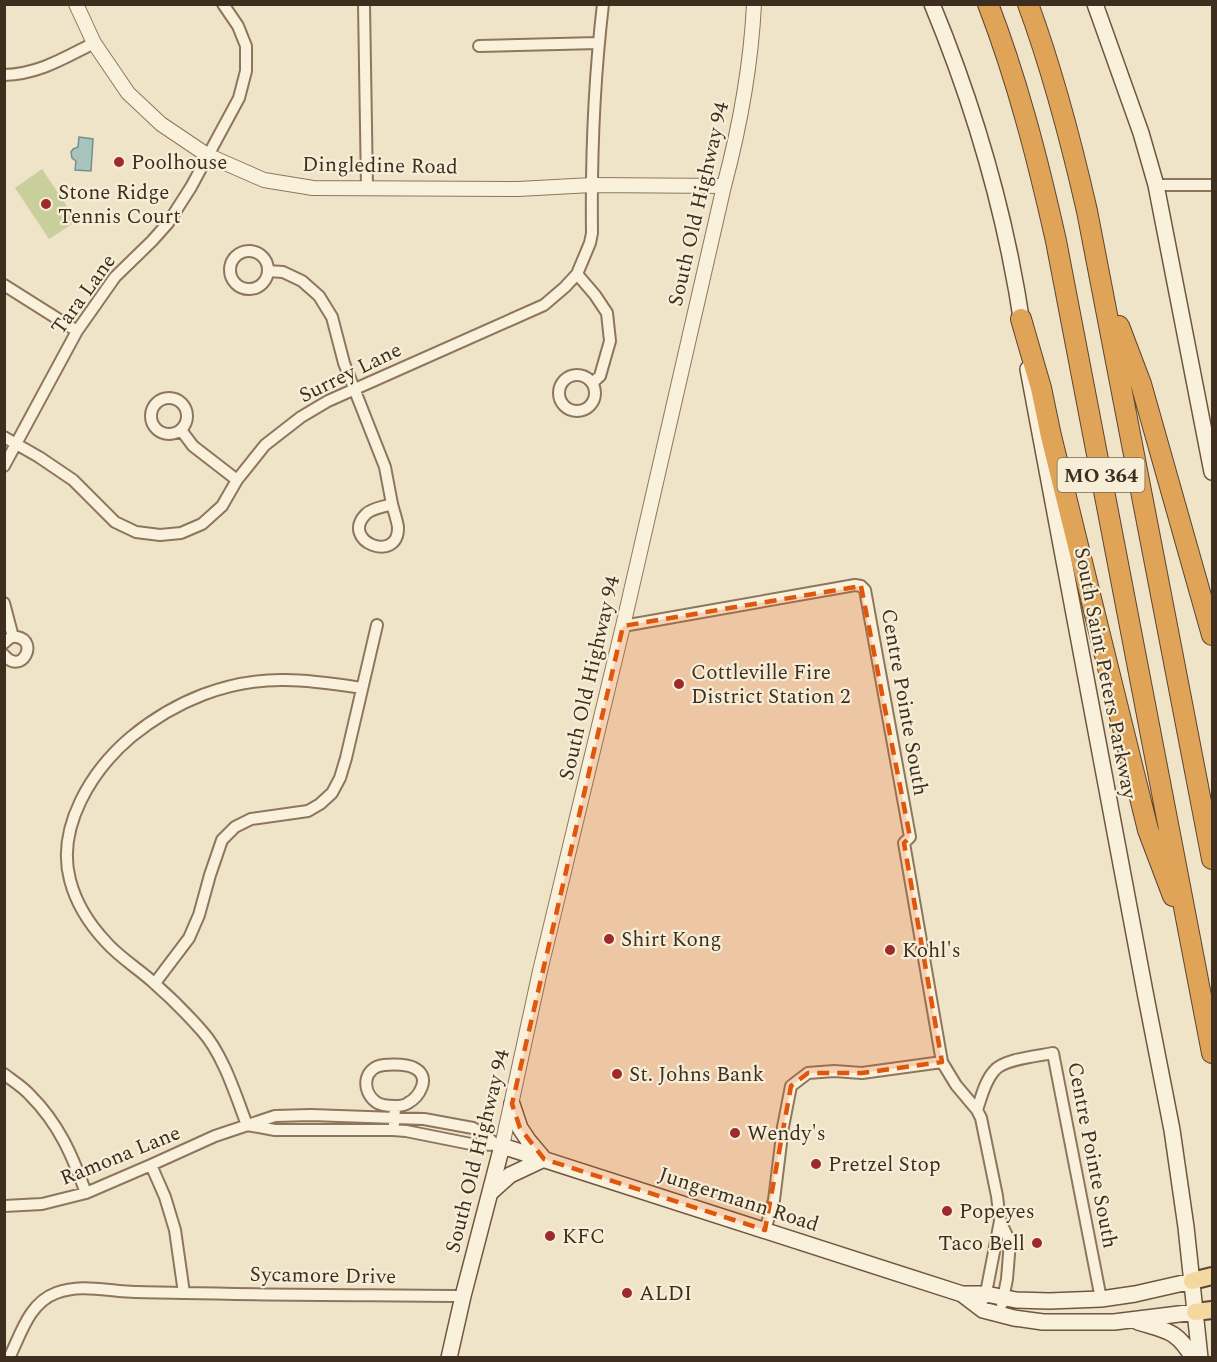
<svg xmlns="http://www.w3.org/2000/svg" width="1217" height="1362" font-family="Spectral,serif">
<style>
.green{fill:#c9cf9b}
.water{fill:#a9c4bc;stroke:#6f938a;stroke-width:1.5}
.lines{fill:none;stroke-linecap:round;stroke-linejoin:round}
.minor-casing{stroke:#8d765c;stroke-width:14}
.tertiary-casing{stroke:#8d765c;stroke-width:16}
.secondary-casing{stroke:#6f573f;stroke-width:18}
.primary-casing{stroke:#5b4430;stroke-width:20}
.motorway-casing{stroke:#5b4430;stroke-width:22}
.minor{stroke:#faf1dc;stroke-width:10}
.tertiary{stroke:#faf1dc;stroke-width:14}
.secondary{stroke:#faf1dc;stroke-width:15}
.primary{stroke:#f3d9a0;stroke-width:16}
.motorway{stroke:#e0a458;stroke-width:20}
.marked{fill:#df570d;fill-opacity:0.2;stroke:#df570d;stroke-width:4.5;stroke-dasharray:12 8;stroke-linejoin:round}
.poi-dot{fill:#9e2a2b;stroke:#f7eed8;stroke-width:2}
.labels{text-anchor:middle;stroke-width:4.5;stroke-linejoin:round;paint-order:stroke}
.shield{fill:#f7eed8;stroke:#756857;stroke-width:1.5}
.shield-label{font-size:20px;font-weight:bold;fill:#3d2e20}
.poi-label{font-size:21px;fill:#3d2e20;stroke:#f7eed8;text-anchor:start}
.street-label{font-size:21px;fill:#3d2e20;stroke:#f7eed8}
</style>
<rect width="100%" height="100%" fill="#f0e4c8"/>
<path class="green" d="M 42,169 L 77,221 L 49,239 L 15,188 Z"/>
<path class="water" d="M 79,137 L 93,139 L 91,171 L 75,170 L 76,161 L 72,158 L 71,152 L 73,149 L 78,147 Z"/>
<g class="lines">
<g class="minor-casing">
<path id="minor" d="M 364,4 L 367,188
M 479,46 L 598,43
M 4,75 C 39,74 64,58 94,43
M 1156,185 L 1212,185
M230 270a19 19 0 1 1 38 0a19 19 0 1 1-38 0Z
M 268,271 L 283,272 L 302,281 L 319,296 L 332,317 L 344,363 L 385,467 L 392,504
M 4,285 L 77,331
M559 393a18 18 0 1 1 36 0a18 18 0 1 1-36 0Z
M 592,383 L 600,376 L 610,341 L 607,313 L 595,295 L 577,274 L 590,243 L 592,233 C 591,157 594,81 603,4
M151 416a18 18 0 1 1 36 0a18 18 0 1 1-36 0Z
M 181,430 L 193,446 L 237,480
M 4,437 L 39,457 L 73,480 L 115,522 L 136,532 L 160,535 L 181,533 L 202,524 L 222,506 L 237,480 L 265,445 L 301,417 L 328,401 L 544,305 L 565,287 L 577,274
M 4,466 L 77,331 L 115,277 L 152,241 L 168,223 L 191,187 L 239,98 L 246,71 L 246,46 L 238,26 L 223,4
M 392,504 C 394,512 397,520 398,527 C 399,565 339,541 366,514 C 372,508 384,507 392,504 Z
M 4,603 L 13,637
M 623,626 L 855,585 L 861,586 L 865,590 L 910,837 L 904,843 L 942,1062
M 4,643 C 8,639 11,636 17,637 C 39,641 22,676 4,655
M 155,983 L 189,938 L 199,915 L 210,875 L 222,840 L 235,827 L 251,819 L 308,811 L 320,804 L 332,793 L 340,778 L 346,758 L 377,625
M 4,1074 C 13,1081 23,1087 30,1095 C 59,1124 72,1155 86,1193
M 977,1110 C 981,1098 985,1081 994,1071 C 1003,1059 1038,1056 1053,1053 L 1101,1299
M 394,1124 L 395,1106 C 399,1106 404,1106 408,1103 C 419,1097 431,1078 416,1069 C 409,1064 393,1064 384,1065 C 363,1067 361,1091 376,1102 C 381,1106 389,1106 395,1106
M 247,1125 C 236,1096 223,1054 202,1031 C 188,1015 171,998 154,983 C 139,969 120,958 106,942 C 90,925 76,903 70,880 C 56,827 92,770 131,737 C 175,701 228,679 285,680 C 311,680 336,684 362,688
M 247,1125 L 275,1130 L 393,1130 L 406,1131 L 471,1144 L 497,1145
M 151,1165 L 165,1197 L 175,1230 L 184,1293
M 4,1206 L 42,1204 L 86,1193 L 151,1165 L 215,1136 L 275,1116 L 311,1115 L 424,1119 L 473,1128 L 485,1135 L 495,1144
M 1000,1221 L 1010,1242 L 1007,1279 L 1002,1304
M 765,1230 L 774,1200 L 783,1127 L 791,1086 L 808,1073 L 834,1071 L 862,1073 L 942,1062 L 956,1085 L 977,1110 L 981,1118 L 997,1196 L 1000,1221 L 985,1298
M 9,1358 C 21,1334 29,1303 56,1293 C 77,1285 98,1289 119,1291 C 141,1293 162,1292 184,1293 C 277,1295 370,1295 463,1296"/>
</g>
<g class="tertiary-casing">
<path id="tertiary" d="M 76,4 L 94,43 L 128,93 L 161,124 L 207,155 L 264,180 L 313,188 L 518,189 L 592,185 L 724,186
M 502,1146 L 540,971 L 623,626 L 724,186 C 740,126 751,66 754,4"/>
</g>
<g class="secondary-casing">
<path id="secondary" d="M 932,4 C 975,108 1007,219 1023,330
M 1095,4 L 1141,133 L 1156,185 L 1212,472
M 1028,369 L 1145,992 L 1172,1130 L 1186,1227 L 1200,1358
M 512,1104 L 520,1128 L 528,1140 L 544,1159
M 490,1193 L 510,1175 L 544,1159
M 962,1294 L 983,1310 L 1014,1318 L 1043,1322 L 1114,1322 L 1195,1312
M 1138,1322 C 1167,1331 1177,1330 1193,1358
M 449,1358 L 463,1296 L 502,1146 L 962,1294 L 986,1294 L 1016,1300 L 1049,1301 L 1101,1299 L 1135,1294 L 1192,1281"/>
</g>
<g class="primary-casing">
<path id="primary" d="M 1192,1281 L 1212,1276
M 1195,1312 L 1212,1310"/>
</g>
<g class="motorway-casing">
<path id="motorway" d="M 988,4 C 1018,82 1038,161 1056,241 L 1212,1053
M 1028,4 C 1053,72 1071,141 1087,211 L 1212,859
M 1021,319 L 1041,388 L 1051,436 L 1148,830 L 1173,896
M 1119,326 L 1141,384 L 1212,635"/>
</g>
<use href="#minor" class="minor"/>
<use href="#tertiary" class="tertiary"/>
<use href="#secondary" class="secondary"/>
<use href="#primary" class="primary"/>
<use href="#motorway" class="motorway"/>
</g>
<path class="marked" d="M 861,586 L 910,837 L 904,843 L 942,1062 L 862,1073 L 808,1073 L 791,1086 L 765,1230 L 544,1159 L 520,1128 L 512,1104 L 623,626 Z"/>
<g class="poi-dot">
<circle cx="119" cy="162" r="6"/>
<circle cx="46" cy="204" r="6"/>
<circle cx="679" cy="684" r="6"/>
<circle cx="609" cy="939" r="6"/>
<circle cx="890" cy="950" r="6"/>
<circle cx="617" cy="1074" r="6"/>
<circle cx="735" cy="1133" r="6"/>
<circle cx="816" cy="1164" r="6"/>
<circle cx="947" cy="1211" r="6"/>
<circle cx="550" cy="1236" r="6"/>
<circle cx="1037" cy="1243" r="6"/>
<circle cx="627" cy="1293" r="6"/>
</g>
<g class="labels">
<rect class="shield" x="1057.5" y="458" width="87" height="34" rx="4.5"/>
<g class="shield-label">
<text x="1101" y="482">MO 364</text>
</g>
<g class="poi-label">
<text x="131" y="169">Poolhouse</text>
<text x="58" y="199">Stone Ridge<tspan x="58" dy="24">Tennis Court</tspan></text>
<text x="691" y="679">Cottleville Fire<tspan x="691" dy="24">District Station 2</tspan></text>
<text x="621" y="946">Shirt Kong</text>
<text x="902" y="957">Kohl's</text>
<text x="629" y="1081">St. Johns Bank</text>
<text x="747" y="1140">Wendy's</text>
<text x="828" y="1171">Pretzel Stop</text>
<text x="959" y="1218">Popeyes</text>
<text x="562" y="1243">KFC</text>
<text x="1025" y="1250" text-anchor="end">Taco Bell</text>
<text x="639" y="1300">ALDI</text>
</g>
<g class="street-label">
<text transform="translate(380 165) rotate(1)" y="7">Dingledine Road</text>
<text transform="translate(698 204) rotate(-77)" y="7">South Old Highway 94</text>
<text transform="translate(83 294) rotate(-54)" y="7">Tara Lane</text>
<text transform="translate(350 372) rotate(-26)" y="7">Surrey Lane</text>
<text transform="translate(1106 673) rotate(79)" y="7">South Saint Peters Parkway</text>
<text transform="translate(589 678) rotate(-77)" y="7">South Old Highway 94</text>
<text transform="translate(905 702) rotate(80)" y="7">Centre Pointe South</text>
<text transform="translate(477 1151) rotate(-76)" y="7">South Old Highway 94</text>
<text transform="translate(120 1155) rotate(-22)" y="7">Ramona Lane</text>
<text transform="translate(1093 1155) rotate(79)" y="7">Centre Pointe South</text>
<text transform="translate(739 1199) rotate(18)" y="7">Jungermann Road</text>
<text transform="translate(323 1275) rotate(1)" y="7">Sycamore Drive</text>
</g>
</g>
<rect width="1217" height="1362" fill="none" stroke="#3d2e20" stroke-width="12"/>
</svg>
